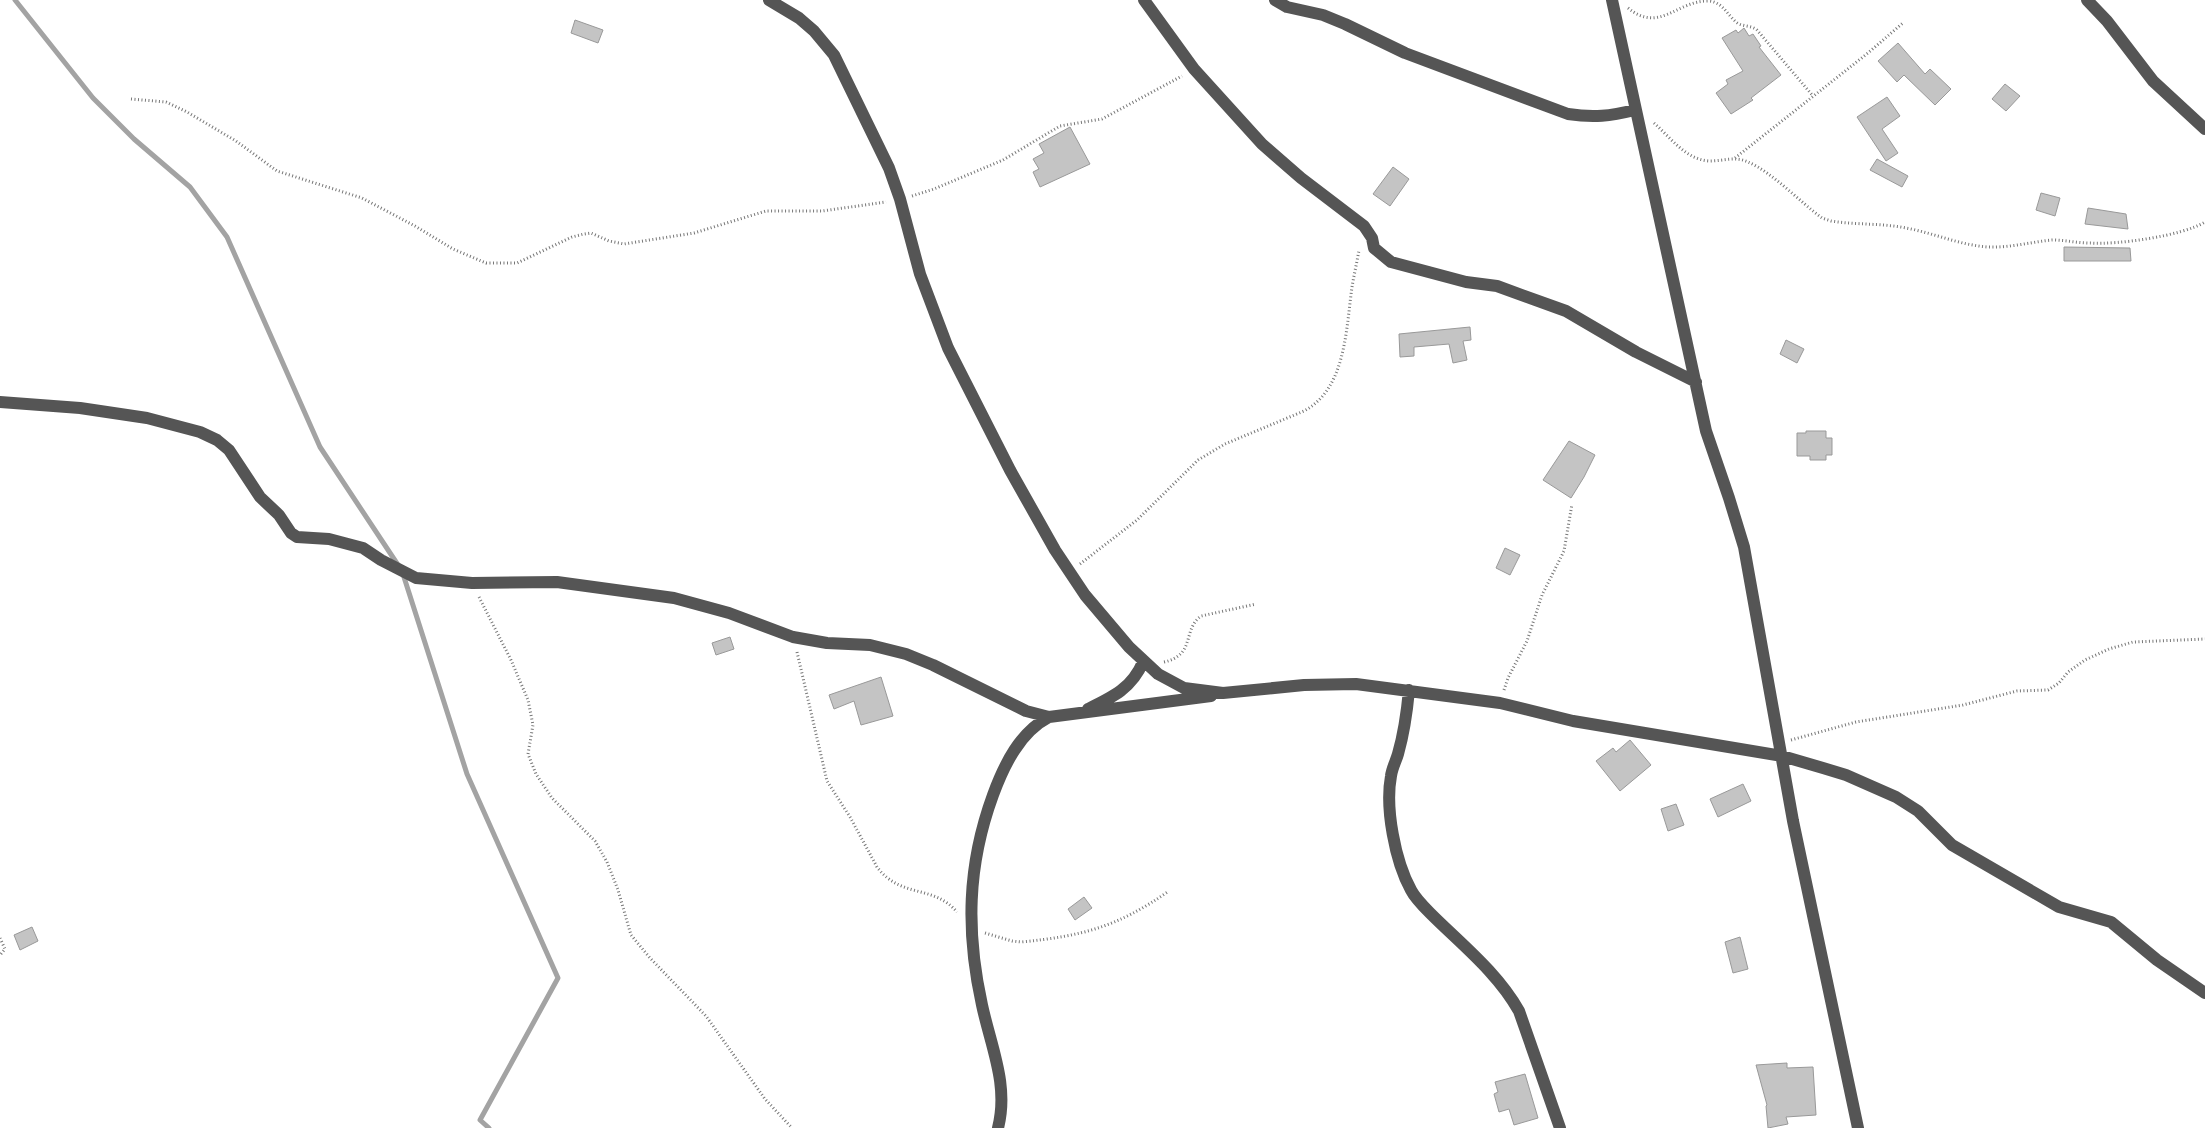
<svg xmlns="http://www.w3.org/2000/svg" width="2205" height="1128" font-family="Barlow,sans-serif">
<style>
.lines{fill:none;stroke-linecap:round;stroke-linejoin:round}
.stream{stroke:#a3a3a3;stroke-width:5}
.building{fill:#c4c4c4;stroke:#999}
.path{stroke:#777;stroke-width:3;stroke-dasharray:1 2.5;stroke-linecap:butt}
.minor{stroke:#555;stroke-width:12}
</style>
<rect width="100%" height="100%" fill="#fff"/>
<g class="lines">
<path class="stream" d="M 15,0 L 93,98 L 134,139 L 190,187 L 227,237 L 320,447 L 398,565
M 403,574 L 467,774 L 558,978 L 480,1120 L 489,1128"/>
</g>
<path class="building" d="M 575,20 L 603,30 L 598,43 L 571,33 Z
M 1744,28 L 1749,36 L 1753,34 L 1761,46 L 1759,47 L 1781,75 L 1751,98 L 1753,100 L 1731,114 L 1716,93 L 1728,84 L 1726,80 L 1743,71 L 1722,38 L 1736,30 L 1738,33 Z
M 1898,43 L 1925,74 L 1930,69 L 1951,89 L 1935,105 L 1904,75 L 1897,82 L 1878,61 Z
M 2005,84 L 2020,96 L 2006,111 L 1992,99 Z
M 1887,97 L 1900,116 L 1882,129 L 1898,153 L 1886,161 L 1857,117 Z
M 1070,127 L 1090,164 L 1040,187 L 1033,172 L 1039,169 L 1033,159 L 1044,153 L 1039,144 Z
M 1877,159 L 1908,176 L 1902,187 L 1870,170 Z
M 1393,167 L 1409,179 L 1390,206 L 1373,194 Z
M 2041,193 L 2060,198 L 2055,216 L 2036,210 Z
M 2088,208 L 2126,214 L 2128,229 L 2085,224 Z
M 2064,247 L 2130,248 L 2131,261 L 2064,261 Z
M 1470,327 L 1471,340 L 1463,341 L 1467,360 L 1453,363 L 1449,344 L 1414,347 L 1414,356 L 1400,357 L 1399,334 Z
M 1786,340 L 1804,349 L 1797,363 L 1780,354 Z
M 1806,431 L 1826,431 L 1826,438 L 1832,438 L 1832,455 L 1826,455 L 1826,460 L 1810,460 L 1810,456 L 1797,456 L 1797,433 L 1806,433 Z
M 1569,441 L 1595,455 L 1584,477 L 1571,498 L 1543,480 Z
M 1505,548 L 1520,555 L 1510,575 L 1496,568 Z
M 730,637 L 734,649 L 716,655 L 712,643 Z
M 881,677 L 893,716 L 861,725 L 854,701 L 834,709 L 829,695 Z
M 1630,740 L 1651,765 L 1620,791 L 1596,761 L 1613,748 L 1616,752 Z
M 1743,784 L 1751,801 L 1718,817 L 1710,799 Z
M 1676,804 L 1684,825 L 1668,831 L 1661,809 Z
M 1084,897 L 1092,908 L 1075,920 L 1068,909 Z
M 32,927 L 38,941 L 20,950 L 14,935 Z
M 1740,937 L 1748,969 L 1733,973 L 1725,942 Z
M 1787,1063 L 1787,1068 L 1813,1067 L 1816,1115 L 1786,1117 L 1788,1124 L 1768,1128 L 1766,1106 L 1767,1105 L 1756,1065 Z
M 1525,1074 L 1538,1118 L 1514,1125 L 1509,1109 L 1499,1112 L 1494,1094 L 1498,1092 L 1495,1082 Z"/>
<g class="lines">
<path class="path" d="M 1628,8 C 1660,34 1677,0 1709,1 C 1722,2 1727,14 1736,22 C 1742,27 1751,25 1757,30 L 1813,96
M 131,99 L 166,102 L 187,112 L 236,141 L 277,171 L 362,198 L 415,226 L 453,249 L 486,263 L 517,263 L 572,237 L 584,234 L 591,233 L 609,241 L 624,244 L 694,233 L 766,211 L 822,211 L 886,202
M 1654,123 C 1671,138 1686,160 1710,161 C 1723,161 1736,156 1748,162 C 1772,172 1800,202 1822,218 L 1831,221 C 1856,225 1881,223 1906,228 C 1934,233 1959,245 1988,247 C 2009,248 2031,242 2052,240 C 2065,240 2077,243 2090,243 C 2117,245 2182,236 2205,222
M 1735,158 L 1868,53 L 1904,22
M 912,196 L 934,189 L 1003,160 L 1060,126 L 1102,119 L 1182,76
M 1080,564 L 1137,520 L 1198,460 L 1225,444 L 1304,411 C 1346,389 1346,329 1352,287 C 1354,275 1357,262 1359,250
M 479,597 L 511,660 L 528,700 L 533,725 L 528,754 L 536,774 L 552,798 L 595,841 L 607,862 L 618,890 L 631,935 L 650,958 L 706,1016 L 765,1099 L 792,1128
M 797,652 L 827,781 L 850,817 L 877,867 C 901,899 933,884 957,912
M 1164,662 C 1196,655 1182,630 1201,616 L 1256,604
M 1504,690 L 1508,678 L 1527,641 L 1542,595 L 1564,551 L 1572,504
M 1791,740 L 1856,722 L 1963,705 L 2017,691 L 2048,690 L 2059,683 L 2068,672 L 2085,660 L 2109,649 L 2133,642 L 2205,639
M 985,933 L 1012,941 L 1021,942 C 1083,936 1117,927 1169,891
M 0,938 L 5,949 L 0,955"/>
<path class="minor" d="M 769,0 L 799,18 L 814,31 L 834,55 L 889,168 L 900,199 L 920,274 L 948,348 L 1010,470 L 1055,550 L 1085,595 L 1129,647 L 1158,674 L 1184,688 L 1223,693 L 1304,685 L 1356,684 L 1500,703 L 1573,721 L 1782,756 L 1823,768 L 1846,775 L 1896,797 L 1918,811 L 1952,845 L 2059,907 L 2111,922 L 2157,960 L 2205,993
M 1144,0 L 1194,69 L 1262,144 L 1301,178 L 1364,226 L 1372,238 L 1374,248 L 1391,262 L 1466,282 L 1497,286 L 1566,311 L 1636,352 L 1696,382
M 1275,0 L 1287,7 L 1323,15 L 1345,24 L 1405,53 L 1568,114 C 1594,118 1610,116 1635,110
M 1612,0 L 1706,431 L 1729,498 L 1744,547 L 1793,821 L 1858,1128
M 2087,0 L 2107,21 L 2153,81 L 2205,129
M 0,402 L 80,408 L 147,418 L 200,432 L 217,440 L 229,450 L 260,497 L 279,515 L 291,533 L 297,537 L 329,539 L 363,548 L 381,560 L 416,578 L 472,583 L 557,582 L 674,598 L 729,613 L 793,637 L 827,643 L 870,645 L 906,654 L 933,665 L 1026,711 L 1049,717 L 1211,696
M 1409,690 C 1407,712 1404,733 1398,754 C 1396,761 1392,768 1391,776 C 1385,808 1395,861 1411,890 C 1415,898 1423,906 1430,913 C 1461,944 1497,972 1519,1011 L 1560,1128
M 1088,709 C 1113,697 1132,688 1143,662
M 998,1128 C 1009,1085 991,1047 982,1005 C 966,932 967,866 993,795 C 1004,765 1020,732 1049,717"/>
</g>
</svg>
